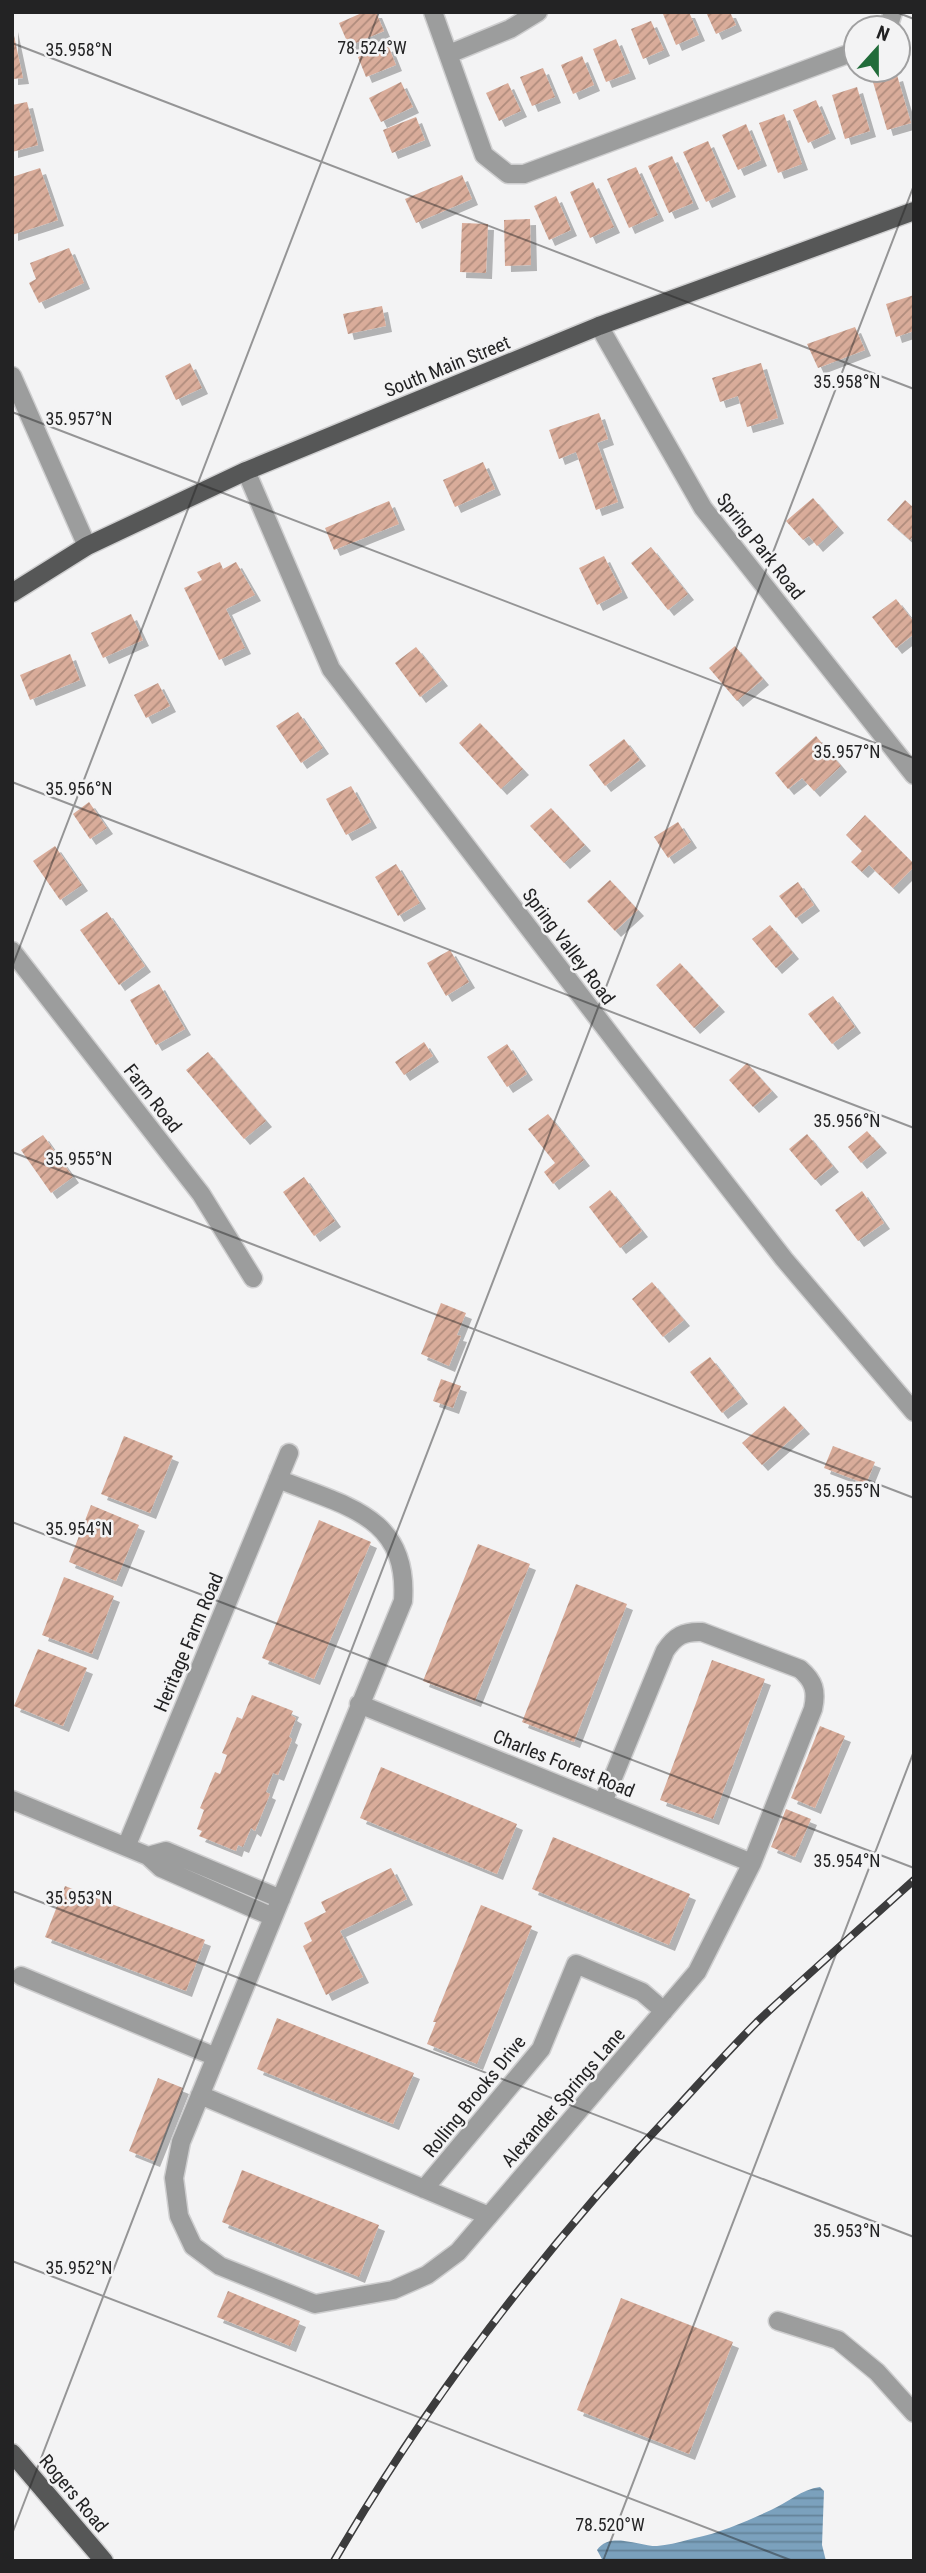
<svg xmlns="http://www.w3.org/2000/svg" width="926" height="2573" font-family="'Roboto Condensed',sans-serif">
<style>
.water{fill:url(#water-rules)}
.building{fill:url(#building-hatch);filter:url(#shadow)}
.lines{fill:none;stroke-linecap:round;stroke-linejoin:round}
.minor-casing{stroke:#cececf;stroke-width:21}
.major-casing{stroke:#cececf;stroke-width:21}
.minor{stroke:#9c9d9d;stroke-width:18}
.major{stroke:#565757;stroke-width:18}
.rail-casing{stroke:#3c3c3d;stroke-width:8}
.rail{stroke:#f3f3f4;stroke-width:5;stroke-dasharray:16;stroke-linecap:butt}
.ticks{fill:none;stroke:#232324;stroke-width:2;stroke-opacity:0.45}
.labels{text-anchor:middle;stroke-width:5;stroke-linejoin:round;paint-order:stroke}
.street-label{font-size:19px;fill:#232324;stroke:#f3f3f4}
.ticks-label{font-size:18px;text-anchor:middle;fill:#232324;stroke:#f3f3f4;stroke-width:5;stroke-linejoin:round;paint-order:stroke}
</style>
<defs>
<pattern id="water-rules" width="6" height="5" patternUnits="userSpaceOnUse" patternTransform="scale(1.75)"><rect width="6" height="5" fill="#7ba1bd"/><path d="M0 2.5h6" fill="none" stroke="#648399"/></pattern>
<pattern id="building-hatch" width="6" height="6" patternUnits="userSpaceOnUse" patternTransform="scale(1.75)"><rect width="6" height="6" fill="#d9ac9a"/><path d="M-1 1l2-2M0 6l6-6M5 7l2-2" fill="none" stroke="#b08c7d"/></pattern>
<filter id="shadow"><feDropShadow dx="6" dy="6" stdDeviation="0" flood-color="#0004"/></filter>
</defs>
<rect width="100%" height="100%" fill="#f3f3f4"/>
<path class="water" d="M 820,2487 L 824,2491 L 822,2545 L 826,2561 L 603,2561 L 597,2550 C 610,2531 638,2546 657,2546 C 670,2545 683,2541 695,2538 C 720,2533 747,2521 771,2510 C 787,2503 802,2489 820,2487 Z"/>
<path class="building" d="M 364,12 L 376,12 L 384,31 L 349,46 L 339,23 Z
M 667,12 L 689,12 L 699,35 L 676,45 L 663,14 Z
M 706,12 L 730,12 L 736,25 L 716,34 Z
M 651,21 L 664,50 L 643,59 L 631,29 Z
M 12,26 L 23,78 L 12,79 Z
M 616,39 L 630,73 L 606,82 L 593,49 Z
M 388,45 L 396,65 L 366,77 L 358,57 Z
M 582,56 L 594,85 L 573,94 L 561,65 Z
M 543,68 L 555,97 L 532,106 L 520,77 Z
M 897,75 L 911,123 L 887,130 L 873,82 Z
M 401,82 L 413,107 L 381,122 L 369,98 Z
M 508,83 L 521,111 L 499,121 L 486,93 Z
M 857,87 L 870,131 L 845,139 L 832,95 Z
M 816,100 L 830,133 L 808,143 L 793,110 Z
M 27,102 L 38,145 L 12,152 L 12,105 Z
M 784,114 L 802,164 L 778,173 L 759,123 Z
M 416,117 L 425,140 L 392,153 L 383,130 Z
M 746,124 L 761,160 L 738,170 L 722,135 Z
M 708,141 L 730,191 L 706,202 L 683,152 Z
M 672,156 L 693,203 L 669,213 L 648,166 Z
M 636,167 L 658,215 L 629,228 L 607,179 Z
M 40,168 L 58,220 L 12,235 L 12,177 Z
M 462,175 L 472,199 L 416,223 L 405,199 Z
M 593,182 L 614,227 L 590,238 L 570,192 Z
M 556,196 L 571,230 L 549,240 L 534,206 Z
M 530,219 L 531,265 L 505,266 L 504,220 Z
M 462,223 L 488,224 L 486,273 L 460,272 Z
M 69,248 L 84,283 L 39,303 L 29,283 L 36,279 L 30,263 Z
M 914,295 L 914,331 L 896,337 L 886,304 Z
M 382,306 L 386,326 L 348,334 L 343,314 Z
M 855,327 L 865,350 L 818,368 L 807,344 Z
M 190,363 L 202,388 L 176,400 L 165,376 Z
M 761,363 L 778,418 L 747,427 L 738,396 L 720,402 L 712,378 Z
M 599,413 L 608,439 L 597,443 L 618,502 L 596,510 L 576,452 L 559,459 L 549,430 Z
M 483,462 L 495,489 L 455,507 L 443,480 Z
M 813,498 L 838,527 L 817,546 L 809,536 L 803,540 L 786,521 Z
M 905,500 L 914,508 L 914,535 L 910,540 L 887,520 Z
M 389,501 L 399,524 L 334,550 L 325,528 Z
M 651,547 L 688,594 L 668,610 L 631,563 Z
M 604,556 L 622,592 L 597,605 L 579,568 Z
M 220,562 L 223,569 L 236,562 L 255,595 L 226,609 L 245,648 L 219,660 L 184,588 L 202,580 L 197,572 Z
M 896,599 L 914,622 L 914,634 L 896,648 L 872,617 Z
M 131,614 L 143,640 L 103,658 L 91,633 Z
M 735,646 L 763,679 L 737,701 L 709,668 Z
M 416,647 L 442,680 L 420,697 L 395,663 Z
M 70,654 L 80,680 L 30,700 L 20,675 Z
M 158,683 L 170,706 L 146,718 L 134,695 Z
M 298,712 L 323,748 L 301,763 L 276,726 Z
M 480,723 L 523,769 L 501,789 L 459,743 Z
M 816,736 L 841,766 L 814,791 L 802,778 L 788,789 L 775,773 Z
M 624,739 L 640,760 L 605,786 L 589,765 Z
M 351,786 L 371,822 L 346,835 L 326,799 Z
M 89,802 L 107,828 L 90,839 L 73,814 Z
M 551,808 L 585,845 L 564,863 L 530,826 Z
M 865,815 L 914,864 L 914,867 L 893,888 L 869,865 L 862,872 L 851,862 L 862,851 L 846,835 Z
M 678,822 L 691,842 L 668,858 L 654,837 Z
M 55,846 L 82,885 L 60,900 L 33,861 Z
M 396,864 L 420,903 L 398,916 L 375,877 Z
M 610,880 L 638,910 L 615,931 L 587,901 Z
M 798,882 L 814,905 L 796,918 L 779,896 Z
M 107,912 L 145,966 L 119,985 L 80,930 Z
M 770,925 L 793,953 L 776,968 L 752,939 Z
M 450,950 L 469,982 L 446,996 L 427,963 Z
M 680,963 L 719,1006 L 694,1028 L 656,985 Z
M 159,984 L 185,1029 L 156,1045 L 130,1000 Z
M 833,996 L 855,1027 L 832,1044 L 808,1014 Z
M 424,1042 L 433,1056 L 404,1075 L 395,1062 Z
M 507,1044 L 527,1074 L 507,1087 L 487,1057 Z
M 208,1052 L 266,1121 L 244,1139 L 186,1070 Z
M 747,1063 L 772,1091 L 753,1107 L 729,1080 Z
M 548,1114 L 584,1160 L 553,1184 L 544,1172 L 555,1163 L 528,1129 Z
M 867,1131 L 881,1147 L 861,1163 L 848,1147 Z
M 807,1134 L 833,1166 L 815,1180 L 789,1149 Z
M 43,1135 L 73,1177 L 51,1193 L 21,1150 Z
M 304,1177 L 335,1221 L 314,1236 L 283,1192 Z
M 610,1190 L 642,1231 L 620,1248 L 589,1207 Z
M 862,1191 L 884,1223 L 858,1241 L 835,1210 Z
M 652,1282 L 684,1320 L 663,1337 L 632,1299 Z
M 441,1303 L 466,1313 L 457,1335 L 461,1336 L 449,1366 L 421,1354 Z
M 710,1357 L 742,1398 L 722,1413 L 690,1372 Z
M 441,1379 L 461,1386 L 453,1408 L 433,1401 Z
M 784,1406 L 804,1428 L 762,1465 L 742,1443 Z
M 124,1436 L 173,1456 L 150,1513 L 101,1494 Z
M 833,1446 L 875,1462 L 866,1484 L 824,1468 Z
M 91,1505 L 139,1525 L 116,1581 L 69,1562 Z
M 319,1520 L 371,1542 L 314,1679 L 262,1658 Z
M 478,1544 L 530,1564 L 475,1701 L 423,1681 Z
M 64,1577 L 114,1596 L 92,1654 L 42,1635 Z
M 576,1584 L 627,1604 L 574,1742 L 522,1722 Z
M 38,1649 L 87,1668 L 63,1726 L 14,1706 Z
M 712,1660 L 765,1679 L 713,1819 L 660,1800 Z
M 252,1695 L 293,1711 L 291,1715 L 296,1718 L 289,1737 L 292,1739 L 278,1775 L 273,1773 L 266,1792 L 270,1794 L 255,1831 L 251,1828 L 243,1847 L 238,1845 L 236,1851 L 199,1836 L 202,1831 L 197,1829 L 204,1810 L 200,1808 L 215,1772 L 220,1774 L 227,1755 L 222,1753 L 237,1717 L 242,1719 Z
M 820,1726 L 845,1736 L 815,1808 L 791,1798 Z
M 381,1767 L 517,1824 L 497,1874 L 360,1818 Z
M 786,1809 L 811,1819 L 795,1857 L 771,1847 Z
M 553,1837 L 690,1894 L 669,1945 L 532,1889 Z
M 391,1868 L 407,1899 L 340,1931 L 363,1977 L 326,1995 L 303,1946 L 312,1941 L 304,1923 L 326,1912 L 321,1902 Z
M 65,1886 L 205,1940 L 186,1991 L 45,1937 Z
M 481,1905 L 532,1926 L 477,2064 L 427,2044 L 436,2022 L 433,2022 Z
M 277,2018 L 414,2073 L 393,2124 L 257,2069 Z
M 158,2078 L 183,2088 L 154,2161 L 129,2151 Z
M 242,2170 L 379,2225 L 359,2277 L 222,2222 Z
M 228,2291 L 300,2321 L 290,2346 L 217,2317 Z
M 621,2298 L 733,2342 L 689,2454 L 577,2410 Z"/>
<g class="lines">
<g class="minor-casing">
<path id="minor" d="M 433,12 L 484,155 L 508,174 L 524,174 L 856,51
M 888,28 L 893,12
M 449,54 L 510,29 L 538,12
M 599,326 L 703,508 L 914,775
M 12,376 L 87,546
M 246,471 L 331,669 L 629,1059 L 784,1259 L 914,1412
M 12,951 L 201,1194 L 253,1278
M 278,1479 C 344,1506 409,1515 403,1601 L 181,2142 L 174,2178 L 179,2216 L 193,2246 L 220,2266 L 315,2304 L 393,2290 L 427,2275 L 458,2252 L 697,1972 L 752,1863 L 813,1709 C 817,1691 814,1681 800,1669 L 702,1632 C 684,1631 675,1636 665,1651 L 603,1802
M 359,1704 L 752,1863
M 12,1800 L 148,1856 L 161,1868 L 273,1917
M 126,1847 L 289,1453
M 148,1856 L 166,1851 L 281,1899
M 21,1976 L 216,2057
M 200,2095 L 489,2216
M 424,2189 L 541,2049 L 576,1964 L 642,1992 L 664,2011
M 778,2321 L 838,2340 L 877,2372 L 914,2413"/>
</g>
<g class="major-casing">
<path id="major" d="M 12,593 L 87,546 L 246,471 L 599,326 L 914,211
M 12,2453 L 104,2561"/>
</g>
<use href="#minor" class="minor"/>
<use href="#major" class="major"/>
<g class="rail-casing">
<path id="rail" d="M 334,2561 C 430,2396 550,2241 681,2103 C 706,2076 731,2048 757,2022 C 808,1974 862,1927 914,1880"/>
</g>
<use href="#rail" class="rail"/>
</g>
<path class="ticks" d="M 896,12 L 914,19M 12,43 L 914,389M 12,412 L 914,758M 12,782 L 914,1128M 12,967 L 379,12M 12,1152 L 914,1498M 12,1522 L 914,1868M 12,1891 L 914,2237M 12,2261 L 793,2561M 12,2534 L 914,185M 603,2561 L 914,1751"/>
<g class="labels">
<g class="street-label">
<text transform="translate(447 366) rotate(-22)" y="7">South Main Street</text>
<text transform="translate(761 546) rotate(52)" y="7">Spring Park Road</text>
<text transform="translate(569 946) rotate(53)" y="7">Spring Valley Road</text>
<text transform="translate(153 1098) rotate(52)" y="7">Farm Road</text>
<text transform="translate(188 1642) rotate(-67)" y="7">Heritage Farm Road</text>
<text transform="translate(564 1763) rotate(22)" y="7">Charles Forest Road</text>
<text transform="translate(474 2096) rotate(-51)" y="7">Rolling Brooks Drive</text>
<text transform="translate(563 2097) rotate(-49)" y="7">Alexander Springs Lane</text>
<text transform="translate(74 2493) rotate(50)" y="7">Rogers Road</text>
</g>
</g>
<g class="ticks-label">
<text x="372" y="54">78.524°W</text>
<text x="79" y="56">35.958°N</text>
<text x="847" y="388">35.958°N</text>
<text x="79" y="425">35.957°N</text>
<text x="847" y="758">35.957°N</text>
<text x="79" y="795">35.956°N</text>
<text x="847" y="1127">35.956°N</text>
<text x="79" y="1165">35.955°N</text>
<text x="847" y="1497">35.955°N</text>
<text x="79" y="1535">35.954°N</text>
<text x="847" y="1867">35.954°N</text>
<text x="79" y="1904">35.953°N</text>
<text x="847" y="2237">35.953°N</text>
<text x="79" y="2274">35.952°N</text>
<text x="610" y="2531">78.520°W</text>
</g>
<rect width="926" height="2573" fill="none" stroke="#232324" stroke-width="28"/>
<g transform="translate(877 49) rotate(21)"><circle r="33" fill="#f3f3f4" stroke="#a0a0a1" stroke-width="2"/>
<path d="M0-5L12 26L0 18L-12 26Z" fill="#216c3a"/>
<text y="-10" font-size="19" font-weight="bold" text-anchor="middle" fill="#232324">N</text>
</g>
</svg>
